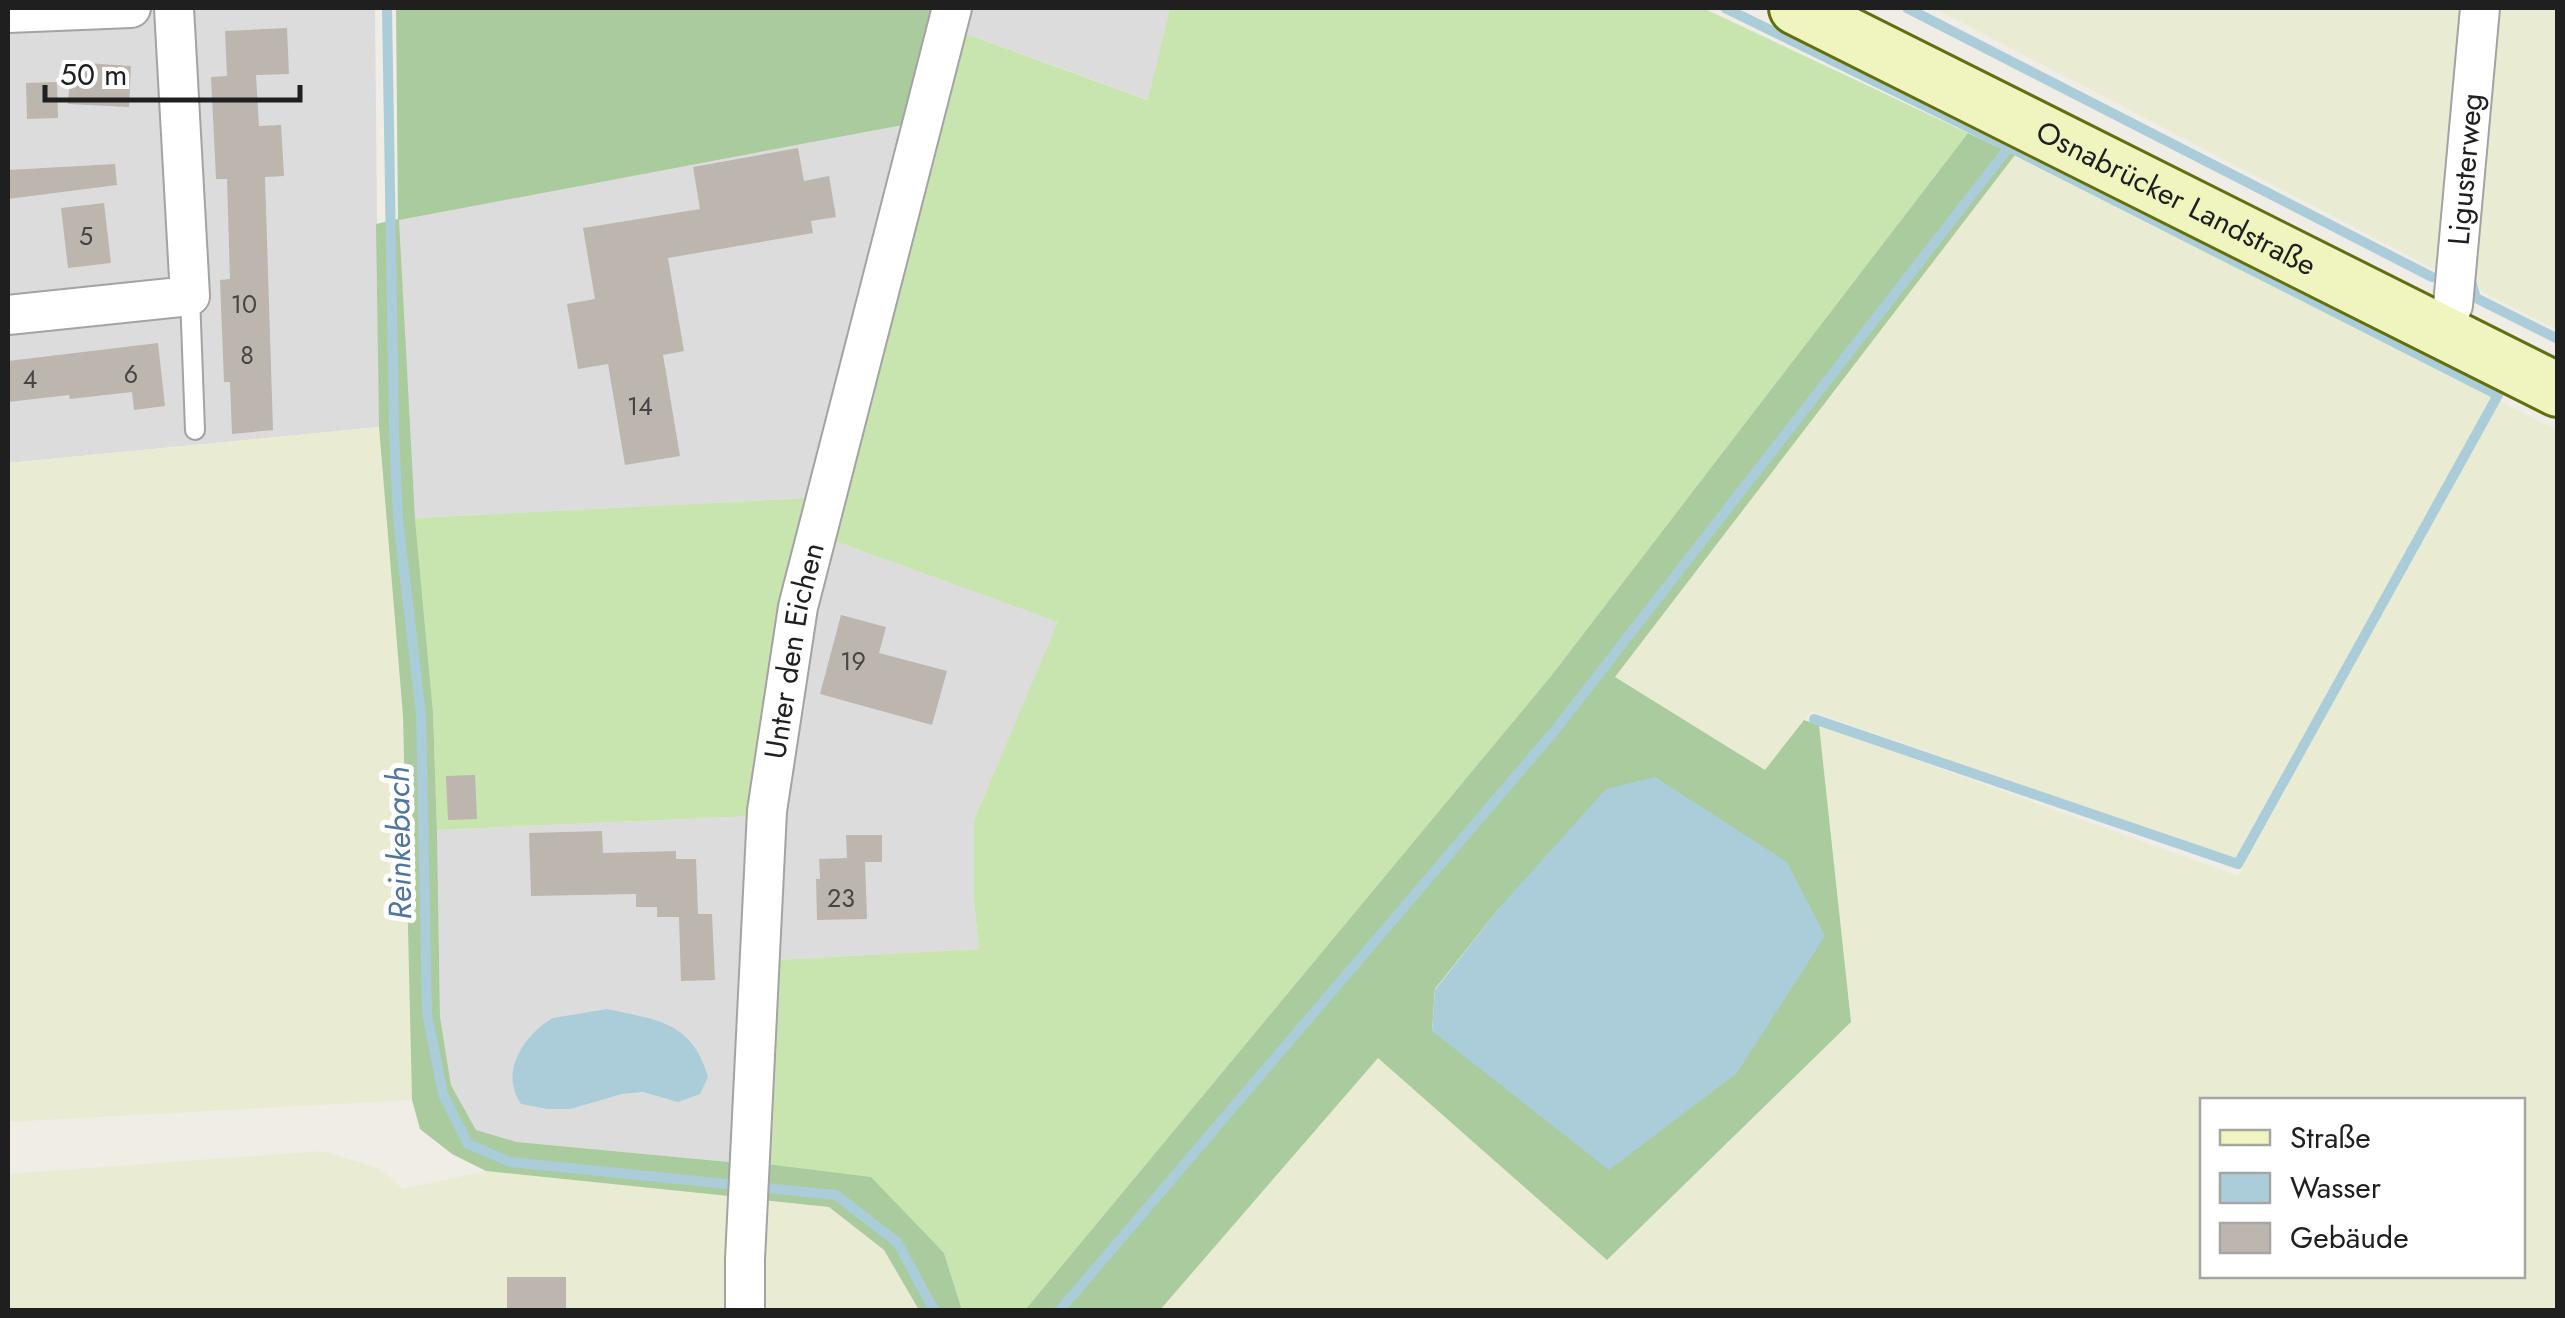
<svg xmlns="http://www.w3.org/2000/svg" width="2565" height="1318" font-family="Jost,sans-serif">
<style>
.residential{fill:#dddcdc}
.farmland{fill:#e9ecd3;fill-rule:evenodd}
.grass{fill:#c8e5b0}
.forest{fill:#aacb9e;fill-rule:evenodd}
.water{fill:#aacdd9}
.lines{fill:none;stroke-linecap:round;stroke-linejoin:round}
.stream{stroke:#aacdd9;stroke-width:10}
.building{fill:#bcb6af}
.lane-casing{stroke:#a3a3a3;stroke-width:22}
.street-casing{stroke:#a3a3a3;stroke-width:42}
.secondary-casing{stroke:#616f0d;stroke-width:58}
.lane{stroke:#fff;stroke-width:18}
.street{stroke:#fff;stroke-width:38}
.secondary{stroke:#f0f5bf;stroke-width:52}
.labels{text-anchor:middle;stroke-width:10;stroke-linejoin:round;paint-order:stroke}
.number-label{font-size:25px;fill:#464543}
.street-label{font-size:30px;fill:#1f1f1f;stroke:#fff}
.water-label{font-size:32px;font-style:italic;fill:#5075a0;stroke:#fff}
</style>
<rect width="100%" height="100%" fill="#efede6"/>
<path class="residential" d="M 8,8 L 375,8 L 379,427 L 8,463 Z
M 973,8 L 1170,8 L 1149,100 L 966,34 Z
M 903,125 L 807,498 L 415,518 L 398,219 Z
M 832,540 L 1059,622 L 974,820 L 974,902 L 979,949 L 775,960 L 780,815 L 813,608 Z
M 755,816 L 740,1163 L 517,1142 L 476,1130 L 451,1085 L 440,1017 L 437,830 Z"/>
<path class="farmland" d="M 1934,8 L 2465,8 L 2438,271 Z
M 2499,8 L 2557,8 L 2557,330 L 2481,291 L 2476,279 Z
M 2015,155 L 2493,398 L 2236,859 L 1811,711 L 1765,770 L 1615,677 Z
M 2498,400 L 2557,430 L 2557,1310 L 1160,1310 L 1378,1058 L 1608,1260 L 1851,1022 L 1819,725 L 2238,876 ZM 2202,1100 L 2522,1100 L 2522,1276 L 2202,1276 Z
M 379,427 L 403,716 L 412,1100 L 8,1122 L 8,463 Z
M 322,1151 L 378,1168 L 403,1189 L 486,1171 L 829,1207 L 884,1250 L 919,1310 L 8,1310 L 8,1174 Z"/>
<path class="grass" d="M 1170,8 L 1703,8 L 1968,133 L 1551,676 L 1025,1310 L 962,1310 L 944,1253 L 766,1164 L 775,960 L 979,949 L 974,902 L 974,820 L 1058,622 L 832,540 L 966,34 L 1148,100 Z
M 807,498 L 755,816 L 437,830 L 433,712 L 415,518 Z"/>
<path class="forest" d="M 396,8 L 933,8 L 903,125 L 399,220 L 415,518 L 433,712 L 437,830 L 440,1017 L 451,1085 L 476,1130 L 517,1142 L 740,1163 L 738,1197 L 486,1171 L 452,1154 L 420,1129 L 412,1100 L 403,716 L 379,427 L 376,224 L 398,219 Z
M 1968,133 L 2015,155 L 1615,677 L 1765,770 L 1804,720 L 1819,725 L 1851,1022 L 1607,1260 L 1378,1058 L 1160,1310 L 1025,1310 L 1551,676 ZM 1500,907 L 1432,1031 L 1435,989 Z
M 766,1164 L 871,1177 L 944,1253 L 962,1310 L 919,1310 L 884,1250 L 829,1207 L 761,1200 Z"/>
<path class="water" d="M 1655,777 L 1787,862 L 1825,936 L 1737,1073 L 1609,1170 L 1432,1031 L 1435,990 L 1500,907 L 1606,789 Z
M 607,1009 C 657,1020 692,1021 708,1077 L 700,1094 L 678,1102 L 643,1092 L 622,1094 L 570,1109 L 548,1109 L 521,1104 C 518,1099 515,1094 514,1088 C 506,1061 531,1030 553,1018 Z"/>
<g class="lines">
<path class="stream" d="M 387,8 L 394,430 L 398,519 L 421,714 L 427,1013 L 443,1094 L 468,1144 L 510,1162 L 836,1195 L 897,1242 L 934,1310
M 1725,8 L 2009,147 L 2498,395 L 2238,864 L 1814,719
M 1907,8 L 2432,277
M 2470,277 L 2476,298 L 2558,339
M 1060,1310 L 1556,729 L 2009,147"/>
</g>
<path class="building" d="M 287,28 L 289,74 L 256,75 L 259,126 L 281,125 L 283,158 L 284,176 L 265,177 L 273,430 L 232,434 L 230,382 L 224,382 L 220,280 L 230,279 L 227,179 L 216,179 L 211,77 L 227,76 L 225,31 Z
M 71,62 L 131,66 L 129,107 L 68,104 Z
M 57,82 L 58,118 L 27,119 L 26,83 Z
M 798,148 L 804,181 L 829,176 L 836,217 L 811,221 L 813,233 L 668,258 L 684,351 L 663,355 L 680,456 L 625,465 L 608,364 L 578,369 L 567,304 L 595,299 L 583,228 L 700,209 L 693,167 Z
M 115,164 L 117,185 L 8,199 L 8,170 Z
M 104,203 L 111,263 L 68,268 L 61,208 Z
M 158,343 L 165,406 L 134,410 L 132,392 L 70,399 L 69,395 L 8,402 L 8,361 Z
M 841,615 L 886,627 L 879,653 L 947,671 L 932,725 L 820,694 Z
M 475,775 L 477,819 L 448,820 L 446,776 Z
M 602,831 L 603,853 L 676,851 L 676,859 L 696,859 L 698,914 L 712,914 L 715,980 L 681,981 L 679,917 L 657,917 L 657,907 L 636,907 L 636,894 L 531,896 L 529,833 Z
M 846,835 L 882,835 L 882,862 L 865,862 L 867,919 L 817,920 L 816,879 L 820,879 L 819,859 L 847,858 Z
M 507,1277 L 566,1277 L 566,1310 L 507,1310 Z"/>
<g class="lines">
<g class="lane-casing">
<path id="lane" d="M 190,296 L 195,430"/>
</g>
<g class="street-casing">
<g id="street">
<path d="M 8,13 L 131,8"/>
<path d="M 8,315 L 190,296 L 174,8"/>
<path id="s1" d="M 2441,331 L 2453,305 L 2480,8"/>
<path id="s2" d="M 745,1310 L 745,1259 L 767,811 L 798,607 L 952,8"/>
</g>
</g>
<g class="secondary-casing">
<g id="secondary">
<path id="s3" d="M 1796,8 L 2558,390"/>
</g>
</g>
<use href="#lane" class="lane"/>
<use href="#street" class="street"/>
<use href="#secondary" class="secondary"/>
</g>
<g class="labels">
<g class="number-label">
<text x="86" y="245">5</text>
<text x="244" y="313">10</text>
<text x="247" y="364">8</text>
<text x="131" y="383">6</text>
<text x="30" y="388">4</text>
<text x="640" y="415">14</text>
<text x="853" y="670">19</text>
<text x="841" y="907">23</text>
</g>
<g class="street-label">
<text dy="10" stroke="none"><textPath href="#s1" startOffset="165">Ligusterweg</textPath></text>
<text dy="10" stroke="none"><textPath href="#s3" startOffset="425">Osnabrücker Landstraße</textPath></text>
<text dy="10" stroke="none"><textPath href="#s2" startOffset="662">Unter den Eichen</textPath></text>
</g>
<g class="water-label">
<text transform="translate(399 843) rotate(-91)" y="11">Reinkebach</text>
</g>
</g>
<rect width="2565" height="1318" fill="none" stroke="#1f1f1f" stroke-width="20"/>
<rect x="2200" y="1098" width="325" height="180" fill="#ffffff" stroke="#a5a5a5" stroke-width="2.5"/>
<rect x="2220" y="1130" width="50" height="15" fill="#f0f5bf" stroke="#a5a5a5" stroke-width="2.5"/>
<text x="2290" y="1148" font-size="30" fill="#1f1f1f">Straße</text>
<rect x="2220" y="1173" width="50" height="30" fill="#aacdd9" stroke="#a5a5a5" stroke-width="2.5"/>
<text x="2290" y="1198" font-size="30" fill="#1f1f1f">Wasser</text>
<rect x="2220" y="1223" width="50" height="30" fill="#bcb6af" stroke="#a5a5a5" stroke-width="2.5"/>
<text x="2290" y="1248" font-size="30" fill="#1f1f1f">Gebäude</text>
<path d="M45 85v15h255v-15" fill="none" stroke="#1f1f1f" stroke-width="5"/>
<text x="60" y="85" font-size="30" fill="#1f1f1f" stroke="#ffffff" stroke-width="8" paint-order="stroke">50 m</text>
</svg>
